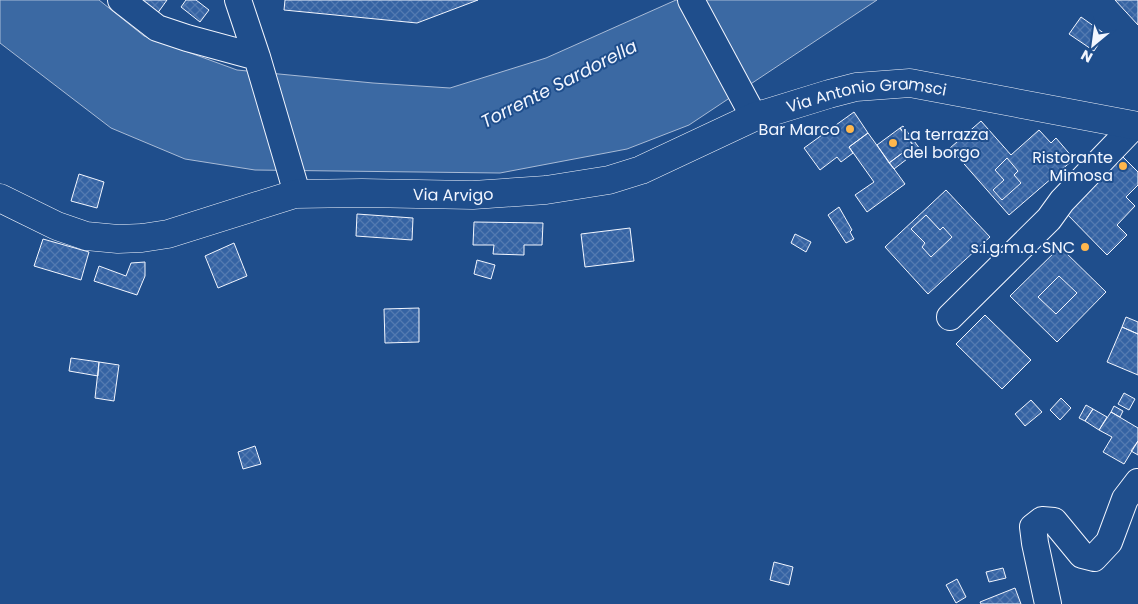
<svg xmlns="http://www.w3.org/2000/svg" width="1138" height="604" font-family="Poppins,sans-serif">
<style>
.water{fill:#3b69a3;stroke:#a8bbd7}
.building{fill:url(#building-cross-hatch);stroke:#f2f6ff}
.lines{fill:none;stroke-linecap:round;stroke-linejoin:round}
.minor-casing{stroke:#f2f6ff;stroke-width:28}
.major-casing{stroke:#f2f6ff;stroke-width:29}
.minor{stroke:#1f4e8c;stroke-width:26}
.major{stroke:#1f4e8c;stroke-width:28}
.poi-dot{fill:#ffb74d;stroke:#1f4e8c;stroke-width:2}
.labels{text-anchor:middle;stroke-width:4;stroke-linejoin:round;paint-order:stroke}
.street-label{font-size:16px;fill:#f2f6ff;stroke:#1f4e8c}
.poi-label{font-size:16px;fill:#f2f6ff;stroke:#1f4e8c;text-anchor:end}
.water-label{font-size:18px;font-style:italic;fill:#f2f6ff;stroke:#1f4e8c}
</style>
<defs>
<pattern id="building-cross-hatch" width="8" height="8" patternUnits="userSpaceOnUse" patternTransform="scale(1.25)"><rect width="8" height="8" fill="#3563a3"/><path d="M0 0l8 8M0 8l8-8" fill="none" stroke="#537ab1"/></pattern>
</defs>
<rect width="100%" height="100%" fill="#1f4e8c"/>
<path class="water" d="M 0,0 L 99,0 L 144,36 L 237,70 L 373,83 L 450,88 L 546,58 L 676,0 L 877,0 L 689,125 L 627,149 L 500,173 L 255,170 L 185,159 L 111,128 L 0,43 Z"/>
<path class="building" d="M 139,0 L 167,0 L 157,14 Z
M 186,0 L 196,0 L 209,10 L 200,22 L 181,7 Z
M 285,0 L 478,0 L 417,23 L 284,10 Z
M 1115,0 L 1138,0 L 1138,25 Z
M 1081,17 L 1105,34 L 1094,51 L 1069,34 Z
M 854,112 L 868,133 L 849,147 L 853,153 L 841,162 L 837,157 L 820,170 L 804,148 Z
M 981,121 L 1011,155 L 1039,130 L 1051,143 L 1056,138 L 1074,159 L 1009,215 L 950,148 Z
M 903,126 L 920,149 L 894,169 L 889,163 L 913,145 L 900,128 Z
M 900,128 L 913,145 L 889,163 L 877,145 Z
M 868,133 L 905,184 L 867,212 L 855,195 L 874,182 L 849,147 Z
M 1121,155 L 1138,172 L 1138,185 L 1126,197 L 1135,206 L 1117,225 L 1127,235 L 1107,255 L 1065,212 Z
M 1007,158 L 1018,171 L 1014,175 L 1021,183 L 1002,200 L 993,190 L 1004,180 L 995,170 Z
M 79,174 L 104,182 L 97,208 L 71,201 Z
M 946,190 L 990,237 L 928,294 L 885,247 Z
M 839,207 L 852,230 L 850,232 L 854,239 L 846,243 L 828,215 Z
M 357,214 L 413,218 L 412,240 L 356,236 Z
M 926,215 L 940,230 L 943,227 L 952,237 L 931,257 L 922,247 L 925,243 L 911,229 Z
M 474,222 L 543,223 L 542,245 L 524,245 L 524,255 L 493,254 L 494,245 L 473,245 Z
M 630,228 L 634,261 L 585,267 L 581,234 Z
M 795,234 L 811,242 L 806,252 L 791,243 Z
M 43,239 L 89,252 L 81,280 L 34,266 Z
M 234,243 L 247,276 L 218,288 L 205,256 Z
M 1060,247 L 1106,292 L 1057,342 L 1010,296 Z
M 477,260 L 495,265 L 491,279 L 474,274 Z
M 145,262 L 145,276 L 137,295 L 94,281 L 99,266 L 126,276 L 131,263 Z
M 1059,276 L 1077,293 L 1056,314 L 1038,297 Z
M 419,308 L 419,342 L 385,343 L 384,309 Z
M 985,315 L 1031,360 L 1002,389 L 956,344 Z
M 1126,317 L 1138,322 L 1138,334 L 1122,327 Z
M 1122,327 L 1138,334 L 1138,375 L 1107,362 Z
M 71,358 L 99,362 L 98,376 L 69,371 Z
M 99,362 L 119,365 L 114,401 L 95,398 Z
M 1124,393 L 1135,399 L 1129,410 L 1118,404 Z
M 1061,398 L 1071,408 L 1060,420 L 1050,410 Z
M 1031,400 L 1042,412 L 1025,426 L 1015,414 Z
M 1086,405 L 1093,409 L 1085,421 L 1079,418 Z
M 1114,406 L 1123,411 L 1120,417 L 1111,412 Z
M 1093,409 L 1107,417 L 1099,430 L 1085,421 Z
M 1111,412 L 1138,428 L 1138,441 L 1124,464 L 1103,452 L 1112,437 L 1099,430 Z
M 1138,441 L 1138,455 L 1131,451 Z
M 255,446 L 261,464 L 243,469 L 238,452 Z
M 774,562 L 793,567 L 789,585 L 770,580 Z
M 1003,568 L 1006,578 L 989,582 L 986,572 Z
M 957,579 L 966,597 L 956,603 L 946,585 Z
M 1015,588 L 1021,604 L 981,604 L 980,602 Z"/>
<g class="lines">
<g class="minor-casing">
<path id="minor" d="M 121,0 L 157,28 L 187,38 L 257,57
M 238,0 L 257,57 L 294,183 L 295,194
M 691,0 L 754,117
M 950,317 L 1049,219 L 1062,201 L 1135,125
M 1048,604 L 1035,543 L 1033,527 L 1042,520 L 1054,521 L 1082,555 L 1094,558 L 1109,542 L 1125,499 L 1138,482"/>
</g>
<g class="major-casing">
<g id="major">
<path id="s1" d="M 0,198 L 57,226 L 86,236 L 118,239 L 142,238 L 168,234 L 295,194 L 362,193 L 473,195 L 546,190 L 609,180 L 641,170 L 754,117 L 829,94 L 856,87 L 910,83 L 1138,126"/>
</g>
</g>
<use href="#minor" class="minor"/>
<use href="#major" class="major"/>
</g>
<g class="poi-dot">
<circle cx="850" cy="129" r="5"/>
<circle cx="893" cy="143" r="5"/>
<circle cx="1123" cy="166" r="5"/>
<circle cx="1085" cy="247" r="5"/>
</g>
<g class="labels">
<g class="street-label">
<text dy="6" stroke="none"><textPath href="#s1" startOffset="899">Via Antonio Gramsci</textPath></text>
<text dy="6" stroke="none"><textPath href="#s1" startOffset="468">Via Arvigo</textPath></text>
</g>
<g class="poi-label">
<text x="840" y="135">Bar Marco</text>
<text x="903" y="140" text-anchor="start">La terrazza<tspan x="903" dy="18">del borgo</tspan></text>
<text x="1113" y="163">Ristorante<tspan x="1113" dy="18">Mimosa</tspan></text>
<text x="1075" y="253">s.i.g.m.a. SNC</text>
</g>
<g class="water-label">
<text transform="translate(559 84) rotate(-27)" y="6">Torrente Sardorella</text>
</g>
</g>
<g transform="translate(1093 45) rotate(209)" stroke="#1f4e8c" stroke-width="4" paint-order="stroke">
<path d="M0-4L9 19L0 12L-9 19Z" fill="#f2f6ff"/>
<text y="-8" font-size="14" font-weight="bold" text-anchor="middle" fill="#f2f6ff">N</text>
</g>
</svg>
